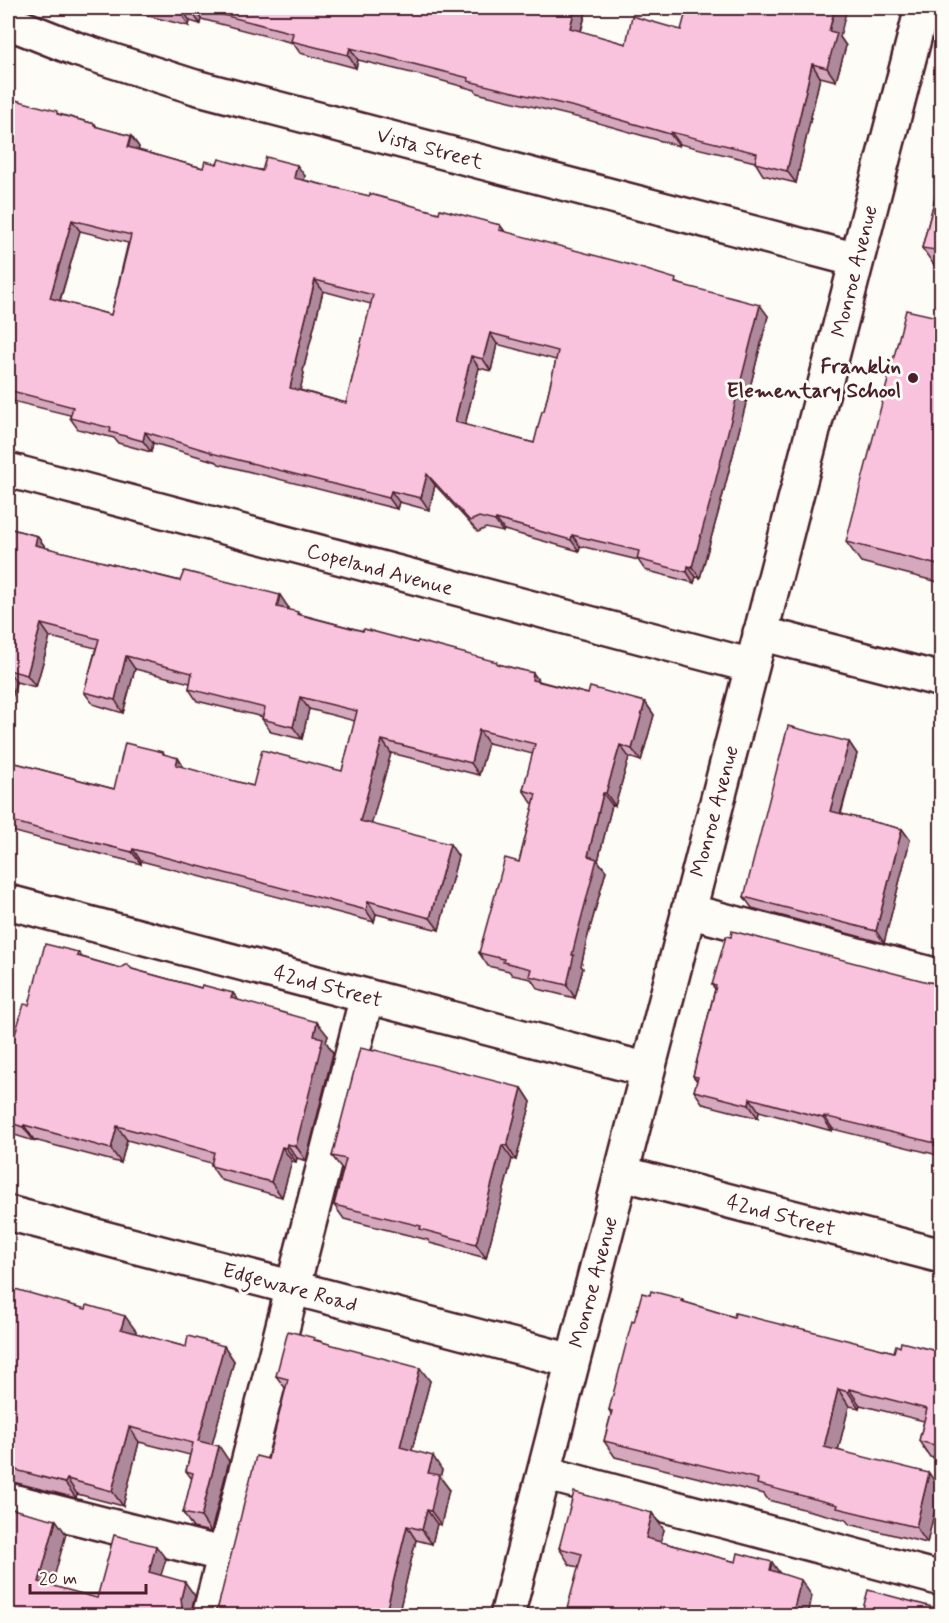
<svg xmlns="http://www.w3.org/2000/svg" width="949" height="1623" font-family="Mynerve,sans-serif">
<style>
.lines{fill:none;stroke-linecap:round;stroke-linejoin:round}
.minor-casing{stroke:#4a1f2b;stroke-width:38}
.minor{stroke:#fdfcf7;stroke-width:33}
.wall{fill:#d6a8be;stroke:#4a1f2b;stroke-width:1.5;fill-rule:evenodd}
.shaded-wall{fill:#ae889b;stroke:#4a1f2b;stroke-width:1.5}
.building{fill:#f9c3dd;stroke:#4a1f2b;stroke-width:1.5;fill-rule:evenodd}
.poi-dot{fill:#4a1f2b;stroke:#fdfcf7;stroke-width:2}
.labels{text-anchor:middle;stroke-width:6;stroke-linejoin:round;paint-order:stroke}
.street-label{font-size:21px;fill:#4a1f2b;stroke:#fdfcf7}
.poi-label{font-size:21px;font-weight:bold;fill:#4a1f2b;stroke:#fdfcf7;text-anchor:end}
</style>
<rect width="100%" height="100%" fill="#fdfcf7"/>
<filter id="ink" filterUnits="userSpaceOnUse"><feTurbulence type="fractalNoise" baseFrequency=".0167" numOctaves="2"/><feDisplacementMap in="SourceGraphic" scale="12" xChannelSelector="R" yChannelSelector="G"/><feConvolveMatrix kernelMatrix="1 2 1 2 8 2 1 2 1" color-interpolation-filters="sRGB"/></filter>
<g filter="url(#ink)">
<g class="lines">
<g class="minor-casing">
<path id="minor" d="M 8,22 L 76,49 L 195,87 L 857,260
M 8,470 L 752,666
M 760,633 L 942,680
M 8,902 L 648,1070
M 688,911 L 942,977
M 621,1173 L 942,1256
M 8,1213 L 572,1361
M 544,1473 L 942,1579
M 8,1500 L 225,1555
M 209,1616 L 367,996
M 507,1616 L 922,8"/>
</g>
<use href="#minor" class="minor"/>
</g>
<path class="wall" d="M 116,8 L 587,8 L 581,32 L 626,44 L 681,30 L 840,37 L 846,46 L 836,81 L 820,77 L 796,183 L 763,175 L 755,162 L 680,144 L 679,146 L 588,120 L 477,93 L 475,90 L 432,78 L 358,60 L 356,68 L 300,53 L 293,43 L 201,19 L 200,24 L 190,21 L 189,26 Z
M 8,98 L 59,114 L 95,124 L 97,127 L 131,136 L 139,147 L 138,150 L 173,160 L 203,168 L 217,164 L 305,176 L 304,180 L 369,196 L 439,213 L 500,225 L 505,232 L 680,284 L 768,316 L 720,506 L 700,578 L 696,577 L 694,583 L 645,570 L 638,560 L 580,546 L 579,551 L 504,530 L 503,532 L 486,528 L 478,532 L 435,485 L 429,510 L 399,502 L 397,509 L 219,464 L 217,462 L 153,443 L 151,452 L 118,443 L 114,438 L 78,429 L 70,418 L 70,415 L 8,400 ZM 80,231 L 128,243 L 111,315 L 60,301 ZM 323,291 L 371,304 L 346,403 L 300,390 L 304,373 L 303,371 ZM 497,344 L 556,360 L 544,411 L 534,443 L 465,425 L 479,368 L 491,371 Z
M 942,171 L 942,270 L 937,269 L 922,248 Z
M 942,318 L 942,583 L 861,562 L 846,542 Z
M 8,528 L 37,536 L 46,548 L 288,607 L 288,610 L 299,614 L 363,631 L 417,643 L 533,673 L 539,681 L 588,694 L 645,702 L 654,715 L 641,761 L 629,757 L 615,806 L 612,805 L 598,861 L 606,871 L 587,939 L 581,966 L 583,968 L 575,998 L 538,989 L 531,979 L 512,975 L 509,971 L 488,966 L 479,953 L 519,862 L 534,803 L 532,803 L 523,790 L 533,754 L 488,743 L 479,775 L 391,753 L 371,824 L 458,856 L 439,930 L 376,914 L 374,922 L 141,861 L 141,864 L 45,840 L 8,830 L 8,761 L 114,789 L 163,752 L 165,755 L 178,758 L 184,768 L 253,786 L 342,771 L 355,721 L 309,709 L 302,739 L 271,732 L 262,719 L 263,717 L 197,701 L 189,689 L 190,683 L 135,669 L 123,713 L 93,704 L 84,692 L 96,648 L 50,637 L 36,687 L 16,682 L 8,714 Z
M 849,742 L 857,754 L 841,814 L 902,829 L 910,840 L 884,943 L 752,908 L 744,897 Z
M 78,952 L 82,957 L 120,968 L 132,969 L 201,988 L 233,993 L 238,1000 L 328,1036 L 326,1042 L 333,1053 L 306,1161 L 297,1158 L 296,1162 L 292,1161 L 282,1197 L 221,1180 L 211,1166 L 211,1163 L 127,1140 L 121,1163 L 34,1140 L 34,1141 L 8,1133 L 8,1040 L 13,1041 L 29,1005 Z
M 928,982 L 942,984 L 942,1156 L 833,1129 L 832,1131 L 759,1111 L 758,1118 L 703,1104 L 694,1091 L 697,1081 L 693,1076 L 715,989 L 712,985 Z
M 522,1088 L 531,1102 L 516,1160 L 512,1159 L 486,1258 L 430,1243 L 428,1240 L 344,1219 L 334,1205 L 343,1170 L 332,1156 Z
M 8,1287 L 136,1331 L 135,1333 L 186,1347 L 224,1346 L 234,1361 L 212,1444 L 229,1461 L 211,1532 L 193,1528 L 183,1513 L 192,1479 L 186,1471 L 190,1455 L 139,1442 L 123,1506 L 77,1494 L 76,1498 L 13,1482 L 8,1474 L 8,1447 L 10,1437 L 8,1437 Z
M 650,1295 L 682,1299 L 684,1302 L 734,1317 L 894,1352 L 900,1347 L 942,1353 L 942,1460 L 930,1457 L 919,1441 L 924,1421 L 860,1405 L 859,1408 L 849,1406 L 838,1450 L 940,1489 L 927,1543 L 849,1524 L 846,1520 L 768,1500 L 764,1494 L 615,1457 L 604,1441 L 611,1414 L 609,1410 L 634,1322 Z
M 317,1340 L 430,1381 L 412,1450 L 442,1470 L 440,1477 L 449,1489 L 441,1525 L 437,1524 L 432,1544 L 416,1540 L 398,1616 L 212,1616 L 218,1607 L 268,1459 L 286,1389 L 276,1376 Z
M 652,1513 L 664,1530 L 660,1542 L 781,1574 L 812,1596 L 578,1567 L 570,1565 L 559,1548 Z"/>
<path class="shaded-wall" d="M 193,8 L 201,19 L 200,24 L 192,12 Z
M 575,8 L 587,8 L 578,41 L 570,28 Z
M 835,8 L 847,8 L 840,37 L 846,46 L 836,81 L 827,68 L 829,31 Z
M 182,9 L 190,21 L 189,26 L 181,13 Z
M 350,48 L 358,60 L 356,68 L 348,55 Z
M 812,64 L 820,77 L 796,183 L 787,171 Z
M 671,132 L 680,144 L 679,146 L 670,134 Z
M 131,136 L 139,147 L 136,158 L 128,147 Z
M 297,165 L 305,176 L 302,189 L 294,178 Z
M 72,220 L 80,231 L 57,310 L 50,298 Z
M 500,225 L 508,236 L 499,230 Z
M 315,280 L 323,291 L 303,371 L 304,373 L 298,399 L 290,388 L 295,362 Z
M 760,305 L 768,316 L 720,506 L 700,578 L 692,567 Z
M 490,333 L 497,344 L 491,371 L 483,359 Z
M 471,356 L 479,368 L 463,433 L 455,422 Z
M 145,432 L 153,443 L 151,452 L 143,441 Z
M 427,474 L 435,485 L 429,510 L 421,498 Z
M 391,491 L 399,502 L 397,509 L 389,498 Z
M 496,519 L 504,530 L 503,532 L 495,521 Z
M 572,535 L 580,546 L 579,551 L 571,540 Z
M 37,536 L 46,548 L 35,545 Z
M 688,566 L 696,577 L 694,583 L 687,572 Z
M 280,595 L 288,607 L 285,619 L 277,607 Z
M 41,624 L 50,637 L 36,687 L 27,675 Z
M 126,656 L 135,669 L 123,713 L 115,700 Z
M 8,670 L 16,682 L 8,714 Z
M 533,673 L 542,685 L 532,680 Z
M 300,697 L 309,709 L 302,739 L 293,727 Z
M 645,702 L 654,715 L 641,761 L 632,749 Z
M 479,730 L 488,743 L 479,775 L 471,763 Z
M 382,740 L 391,753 L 369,833 L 360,821 Z
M 849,742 L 857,754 L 838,822 L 830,811 Z
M 620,745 L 629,757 L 615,806 L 606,793 Z
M 178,758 L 186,771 L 176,765 Z
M 603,793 L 612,805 L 598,861 L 606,871 L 587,939 L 581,966 L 583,968 L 575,998 L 567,985 L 588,856 Z
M 902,829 L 910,840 L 884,943 L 876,931 Z
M 450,844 L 458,856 L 439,930 L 430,918 Z
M 133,849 L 141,861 L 141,864 L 132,852 Z
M 368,901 L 376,914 L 374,922 L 366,910 Z
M 233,993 L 243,1007 L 231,998 Z
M 317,1022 L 328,1036 L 326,1042 L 333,1053 L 306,1161 L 296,1146 L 314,1036 Z
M 522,1088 L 531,1102 L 516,1160 L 507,1146 Z
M 750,1098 L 759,1111 L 758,1118 L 749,1105 Z
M 824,1116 L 833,1129 L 832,1131 L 823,1118 Z
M 24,1125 L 34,1140 L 34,1141 L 23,1127 Z
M 117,1126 L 127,1140 L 121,1163 L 111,1149 Z
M 287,1144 L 297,1158 L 296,1162 L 286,1148 Z
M 502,1145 L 512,1159 L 486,1258 L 476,1244 Z
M 282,1147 L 292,1161 L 282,1197 L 271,1182 Z
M 125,1316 L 136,1331 L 132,1344 L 121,1329 Z
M 224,1346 L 234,1361 L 209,1456 L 198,1441 Z
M 420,1368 L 430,1381 L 409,1461 L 400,1447 Z
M 838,1389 L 849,1406 L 835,1463 L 824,1447 Z
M 849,1389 L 860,1405 L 859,1408 L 848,1392 Z
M 129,1427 L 139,1442 L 123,1506 L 112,1491 Z
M 219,1446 L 229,1461 L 211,1532 L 201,1517 Z
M 433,1456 L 442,1470 L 440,1477 L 449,1489 L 441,1525 L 431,1511 L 428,1473 Z
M 929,1473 L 940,1489 L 927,1543 L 916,1527 Z
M 67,1479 L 77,1494 L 76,1498 L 65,1483 Z
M 427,1510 L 437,1524 L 432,1544 L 422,1530 Z
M 652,1513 L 664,1530 L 657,1554 L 646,1538 Z
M 56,1520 L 66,1534 L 49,1596 L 39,1582 Z
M 407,1526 L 416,1540 L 398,1616 L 385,1616 Z
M 156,1546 L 166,1559 L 158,1585 L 149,1572 Z
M 772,1562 L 783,1578 L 770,1570 Z
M 801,1580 L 812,1596 L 808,1616 L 792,1616 Z
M 185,1582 L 195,1596 L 191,1611 L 191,1616 L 186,1616 L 182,1608 L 181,1598 Z"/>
<path class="building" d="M 158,8 L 193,8 L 192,12 L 182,9 L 181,13 Z
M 196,8 L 575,8 L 570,28 L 626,44 L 632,16 L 681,30 L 687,8 L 835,8 L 829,31 L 837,33 L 827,68 L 812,64 L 787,171 L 755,163 L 757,153 L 671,132 L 670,134 L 579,108 L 468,81 L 469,78 L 350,48 L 348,55 L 291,41 L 293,33 Z
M 8,98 L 57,111 L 57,114 L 95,124 L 94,126 L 131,136 L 128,147 L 173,160 L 203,168 L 205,161 L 217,164 L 219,159 L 262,171 L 266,157 L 297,165 L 294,178 L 369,196 L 370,194 L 439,213 L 440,209 L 500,225 L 499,230 L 627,264 L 676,279 L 675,283 L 760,305 L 712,495 L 692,567 L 688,566 L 687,572 L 637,559 L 639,551 L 572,535 L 571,540 L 496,519 L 495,521 L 479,517 L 470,521 L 427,474 L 421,498 L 391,491 L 389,498 L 211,453 L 211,452 L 145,432 L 143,441 L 110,432 L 111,428 L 70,418 L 73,407 L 8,390 ZM 72,220 L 131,235 L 111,315 L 50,298 ZM 315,280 L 373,295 L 346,403 L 290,388 L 296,362 L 295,362 ZM 490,333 L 558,351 L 544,411 L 542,411 L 534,443 L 455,422 L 471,356 L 483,359 Z
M 942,171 L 942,251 L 922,248 Z
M 906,310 L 942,318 L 942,566 L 846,542 Z
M 8,528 L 37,536 L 35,545 L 180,581 L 184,571 L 249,587 L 280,595 L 277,607 L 298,612 L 297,614 L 363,631 L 364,629 L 417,643 L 418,641 L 497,662 L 497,664 L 533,673 L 532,680 L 588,694 L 590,687 L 645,702 L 632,749 L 620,745 L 606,793 L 603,793 L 588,856 L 597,859 L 579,927 L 572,955 L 574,955 L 567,985 L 529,976 L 531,969 L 503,962 L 504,959 L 479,953 L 505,858 L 519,862 L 536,794 L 523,790 L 535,744 L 479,730 L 471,763 L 382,740 L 360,821 L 450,844 L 430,918 L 368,901 L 366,910 L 133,849 L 132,852 L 36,828 L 8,820 L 8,761 L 114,789 L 125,743 L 163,752 L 163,754 L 178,758 L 176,765 L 253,786 L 262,750 L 342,771 L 357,711 L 300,697 L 293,727 L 262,719 L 265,708 L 189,689 L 192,673 L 126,656 L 115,700 L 84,692 L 99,639 L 41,624 L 27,675 L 8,670 Z
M 788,726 L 849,742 L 830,811 L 902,829 L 876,931 L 744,897 Z
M 732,931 L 928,982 L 942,984 L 942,1147 L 934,1145 L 935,1143 L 824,1116 L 823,1118 L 750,1098 L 749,1105 L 694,1091 L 698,1077 L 693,1076 L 716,986 L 712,985 L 726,936 L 731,937 Z
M 45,944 L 78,952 L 77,956 L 120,968 L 127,964 L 132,969 L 201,988 L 202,985 L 233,993 L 231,998 L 317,1022 L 314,1036 L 323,1038 L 296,1146 L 287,1144 L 286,1148 L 282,1147 L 271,1182 L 211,1166 L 214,1152 L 117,1126 L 111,1149 L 24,1125 L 23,1127 L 8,1122 L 8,1040 L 13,1041 L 24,1004 L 29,1005 Z
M 360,1048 L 374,1051 L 375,1050 L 522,1088 L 507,1146 L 502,1145 L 476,1244 L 420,1229 L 421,1226 L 334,1205 L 346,1159 L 332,1156 Z
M 8,1287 L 86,1309 L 87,1305 L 125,1316 L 121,1329 L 186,1347 L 188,1336 L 224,1346 L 198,1441 L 219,1446 L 201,1517 L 183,1513 L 193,1473 L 186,1471 L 193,1443 L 129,1427 L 112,1491 L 67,1479 L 65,1483 L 8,1468 L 8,1447 L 13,1426 L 8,1424 Z
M 651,1291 L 682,1299 L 681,1301 L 734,1317 L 735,1313 L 795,1328 L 795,1327 L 894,1352 L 896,1345 L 900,1347 L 901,1342 L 941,1352 L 942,1447 L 919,1441 L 927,1409 L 849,1389 L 848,1392 L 838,1389 L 824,1447 L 929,1473 L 916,1527 L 837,1508 L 838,1505 L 757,1484 L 758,1479 L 604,1441 L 612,1411 L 609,1410 L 632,1321 L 634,1322 L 642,1293 L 650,1295 Z
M 288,1331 L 315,1338 L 314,1340 L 420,1368 L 400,1447 L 433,1456 L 428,1473 L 439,1475 L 431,1511 L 427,1510 L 422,1530 L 407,1526 L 385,1616 L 212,1616 L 218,1607 L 256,1456 L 268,1459 L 288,1379 L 276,1376 Z
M 574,1492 L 652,1513 L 646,1538 L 736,1562 L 738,1553 L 772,1562 L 770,1570 L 801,1580 L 792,1616 L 565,1616 L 582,1554 L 559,1548 Z
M 8,1508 L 56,1520 L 39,1582 L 97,1598 L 114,1535 L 156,1546 L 149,1572 L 185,1582 L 181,1598 L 182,1608 L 186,1616 L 8,1616 Z
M 868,1590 L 940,1609 L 942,1605 L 942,1616 L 861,1616 Z"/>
</g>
<circle class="poi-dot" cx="913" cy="378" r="6"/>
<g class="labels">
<g class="street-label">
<text transform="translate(430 148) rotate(15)" y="7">Vista Street</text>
<text transform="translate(854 271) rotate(-76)" y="7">Monroe Avenue</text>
<text transform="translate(380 569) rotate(15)" y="7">Copeland Avenue</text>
<text transform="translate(714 811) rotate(-75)" y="7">Monroe Avenue</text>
<text transform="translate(328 986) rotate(15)" y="7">42nd Street</text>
<text transform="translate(781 1215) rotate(15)" y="7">42nd Street</text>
<text transform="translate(593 1282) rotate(-75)" y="7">Monroe Avenue</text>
<text transform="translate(290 1287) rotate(15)" y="7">Edgeware Road</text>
</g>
<g class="poi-label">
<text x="901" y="373">Franklin<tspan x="901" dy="24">Elementary School</tspan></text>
</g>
</g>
<rect width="949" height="1623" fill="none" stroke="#fdfcf7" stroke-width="30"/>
<rect x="15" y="15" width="919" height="1593" fill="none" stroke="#4a1f2b" stroke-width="2" filter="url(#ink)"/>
<path d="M30 1584v9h116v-9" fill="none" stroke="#4a1f2b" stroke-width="3"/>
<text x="39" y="1584" font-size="18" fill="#4a1f2b" stroke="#fdfcf7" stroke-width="4.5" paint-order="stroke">20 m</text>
</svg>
